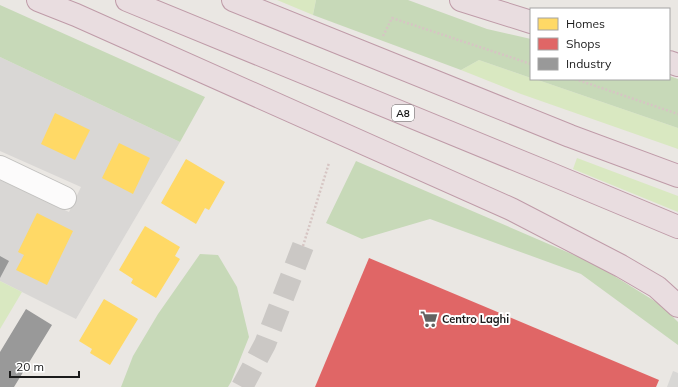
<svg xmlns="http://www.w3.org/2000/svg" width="678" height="387" font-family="Mulish,sans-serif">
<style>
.residential{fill:#d9d7d5}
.grass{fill:#d9e8c1}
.forest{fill:#c7d9b8}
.parking{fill:#d8d7d5}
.homes{fill:#ffd966}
.shops{fill:#e06666}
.industry{fill:#999}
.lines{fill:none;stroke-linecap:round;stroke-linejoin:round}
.street-tunnel{stroke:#cbc8c5;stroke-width:22;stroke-dasharray:22 11;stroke-linecap:butt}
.street-casing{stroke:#c2c1bf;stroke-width:24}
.highway-casing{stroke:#bf9ba8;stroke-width:24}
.path{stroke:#d6c5c3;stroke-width:2.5;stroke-dasharray:2 2;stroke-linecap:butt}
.street{stroke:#fcfbfb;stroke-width:22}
.highway{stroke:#e9dde0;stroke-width:22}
.labels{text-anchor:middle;stroke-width:4;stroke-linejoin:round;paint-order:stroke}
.shield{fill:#fff;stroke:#5f5f5f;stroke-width:1}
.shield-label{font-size:10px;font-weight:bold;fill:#1b1b1b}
.poi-label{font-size:11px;font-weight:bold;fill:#1b1b1b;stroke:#fff;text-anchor:start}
</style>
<rect width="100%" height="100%" fill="#eae7e3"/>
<path class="residential" d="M 0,57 L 180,142 L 76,319 L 0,281 L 0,180 L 69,212 L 81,187 L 0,151 Z"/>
<path class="grass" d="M 277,0 L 316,0 L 313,15 Z
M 479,60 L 531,78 L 531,79 L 535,79 L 678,128 L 678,149 L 521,94 L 461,70 Z
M 577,158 L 678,196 L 678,212 L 573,169 Z
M 0,281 L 22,292 L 0,329 Z"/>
<path class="forest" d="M 316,0 L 408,0 L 487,29 L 531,39 L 531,78 L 479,60 L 461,70 L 313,15 Z
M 0,5 L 205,97 L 180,142 L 0,57 Z
M 669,76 L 678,79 L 678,128 L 535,79 L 669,79 Z
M 356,161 L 595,264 L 661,305 L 678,322 L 678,345 L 581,274 L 430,219 L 362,239 L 326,223 Z
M 200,254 L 218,255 L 237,287 L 249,337 L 231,382 L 228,387 L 121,387 L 133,356 L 158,314 Z"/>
<path class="parking" d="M 673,371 L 678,373 L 678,387 L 667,387 Z"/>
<path class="homes" d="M 55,113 L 90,130 L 75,160 L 41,144 Z
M 119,143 L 150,158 L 133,194 L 102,178 Z
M 186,159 L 225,182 L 209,210 L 205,208 L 196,224 L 161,203 Z
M 37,213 L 73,231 L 47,285 L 16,270 L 24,255 L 18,252 Z
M 145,226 L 180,247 L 175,256 L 180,259 L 156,298 L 131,283 L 133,279 L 119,270 Z
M 104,299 L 138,319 L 110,365 L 90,353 L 92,349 L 79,341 Z"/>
<path class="shops" d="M 369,258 L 659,380 L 656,387 L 315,387 Z"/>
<path class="industry" d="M 0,256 L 9,261 L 0,278 Z
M 26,309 L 52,325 L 14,387 L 0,387 L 0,352 Z"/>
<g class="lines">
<path class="street-tunnel" d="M 242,387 L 265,344 L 303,246"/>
<g class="street-casing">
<path id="street" d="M 0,167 L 65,198"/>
</g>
<g class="highway-casing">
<path id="highway" d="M 38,0 L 76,15 L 511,209 L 621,266 L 657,287 L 678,306
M 127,0 L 551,174 L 678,227
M 233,0 L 570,136 L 678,176
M 461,0 L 531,22
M 669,62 L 678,65"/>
</g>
<path class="path" d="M 383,36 L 392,18 L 531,64
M 575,79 L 678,114
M 303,246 L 329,163"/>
<use href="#street" class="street"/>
<use href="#highway" class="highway"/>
</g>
<defs>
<g id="supermarket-bare" transform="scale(1.38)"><path d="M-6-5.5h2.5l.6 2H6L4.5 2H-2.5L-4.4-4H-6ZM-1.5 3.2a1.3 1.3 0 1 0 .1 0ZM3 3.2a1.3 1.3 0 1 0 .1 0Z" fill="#636261" stroke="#fff" stroke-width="2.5" paint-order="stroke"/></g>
</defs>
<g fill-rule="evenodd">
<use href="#supermarket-bare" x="429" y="319"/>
</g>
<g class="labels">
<rect class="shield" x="392" y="105" width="22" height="16" rx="3"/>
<g class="shield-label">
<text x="403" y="117">A8</text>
</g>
<g class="poi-label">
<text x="442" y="323">Centro Laghi</text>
</g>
</g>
<rect x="530" y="8" width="140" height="72" fill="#ffffff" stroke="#a4a4a4"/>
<rect x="538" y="18" width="20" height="12" fill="#ffd966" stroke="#a4a4a4"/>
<text x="566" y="28" font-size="12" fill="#1b1b1b">Homes</text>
<rect x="538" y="38" width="20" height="12" fill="#e06666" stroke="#a4a4a4"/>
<text x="566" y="48" font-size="12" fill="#1b1b1b">Shops</text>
<rect x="538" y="58" width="20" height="12" fill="#999999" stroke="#a4a4a4"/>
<text x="566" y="68" font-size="12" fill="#1b1b1b">Industry</text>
<path d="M10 371v6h69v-6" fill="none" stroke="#1b1b1b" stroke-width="2"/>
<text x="16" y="371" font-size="12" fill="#1b1b1b" stroke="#ffffff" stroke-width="3" paint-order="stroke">20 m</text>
</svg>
